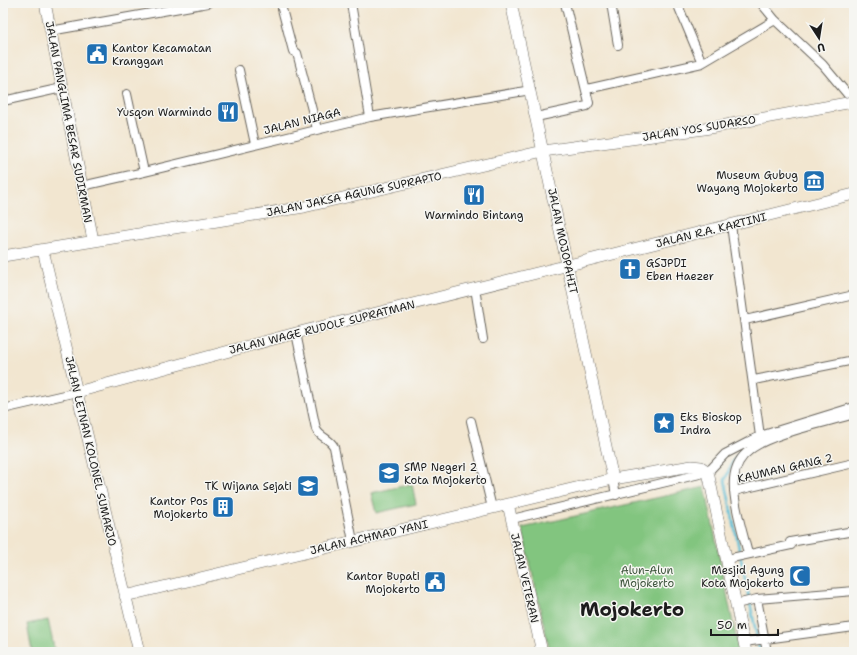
<svg xmlns="http://www.w3.org/2000/svg" width="857" height="655" font-family="'Shantell Sans',sans-serif">
<style>
.green{fill:#82c57f;stroke:#4f704e}
.lines{fill:none;stroke-linecap:round;stroke-linejoin:round}
.stream{stroke:#5bc0d9;stroke-width:2.5}
.street-casing{stroke:#67635b;stroke-width:10}
.secondary-casing{stroke:#67635b;stroke-width:12}
.street{stroke:#fff;stroke-width:8}
.secondary{stroke:#fff;stroke-width:11}
.secondary-bridge-casing{stroke:#67635b;stroke-width:12;stroke-linecap:butt}
.secondary-bridge{stroke:#fff;stroke-width:11}
.labels{text-anchor:middle;stroke-width:3;stroke-linejoin:round;paint-order:stroke}
.poi-label{font-size:11px;fill:#1c1c1c;stroke:#f6f6f2;text-anchor:end}
.street-label{font-size:11px;fill:#1c1c1c;stroke:#f6f6f2}
.park-label{font-size:11px;fill:#40573f;stroke:#f6f6f2}
.town-label{font-size:19px;font-weight:bold;fill:#1c1c1c;stroke:#f6f6f2}
</style>
<rect width="100%" height="100%" fill="#f6f6f2"/>
<filter id="ink" filterUnits="userSpaceOnUse"><feTurbulence type="fractalNoise" baseFrequency=".025" numOctaves="2"/><feDisplacementMap in="SourceGraphic" scale="8" xChannelSelector="R" yChannelSelector="G"/><feConvolveMatrix kernelMatrix="1 2 1 2 8 2 1 2 1" color-interpolation-filters="sRGB"/></filter>
<filter id="wash" filterUnits="userSpaceOnUse"><feTurbulence type="fractalNoise" baseFrequency=".012" numOctaves="4" result="noise"/><feDisplacementMap in="SourceGraphic" scale="16" xChannelSelector="R" yChannelSelector="G"/><feGaussianBlur stdDeviation="0.9" result="paint"/><feColorMatrix in="noise" values="0 0 0 0 0 0 0 0 0 0 0 0 0 0 0 0 0 1.4 0 .05"/><feComposite in="paint" operator="in"/></filter>
<g filter="url(#wash)">
<rect width="100%" height="100%" fill="#f2e6d0"/>
<path class="green" d="M 412,484 L 416,504 L 376,513 L 371,493 Z
M 705,487 L 739,652 L 550,652 L 522,528 Z
M 48,620 L 55,652 L 32,652 L 27,624 Z"/>
<g class="lines">
<path class="stream" d="M 854,92 L 854,95
M 741,453 L 733,461 L 725,480 L 760,652"/>
</g>
</g>
<g filter="url(#ink)">
<g class="lines">
<g class="street-casing">
<path id="street" d="M 351,3 L 370,117
M 611,3 L 618,45
M 677,3 L 702,63
M 761,3 L 775,20 L 823,65 L 854,102
M 282,9 L 293,51 L 297,53 L 317,129
M 50,31 L 208,3
M 239,70 L 255,144
M 587,89 L 702,63 L 775,20
M 127,94 L 144,172
M 3,101 L 62,88
M 536,117 L 587,106 L 589,103 L 565,3
M 82,186 L 144,172 L 370,117 L 531,90
M 731,225 L 760,436
M 475,288 L 483,339
M 745,320 L 854,295
M 296,333 L 316,429 C 320,438 330,438 334,447 L 353,541
M 754,380 L 854,360
M 3,409 L 77,392
M 471,421 L 492,508
M 613,479 L 616,495
M 734,491 L 854,463
M 512,519 L 708,472 L 725,454 L 760,436 L 854,407
M 748,554 C 743,533 732,499 734,479 C 735,467 740,457 750,450 C 769,434 828,422 854,414
M 727,559 L 791,545 L 790,542 L 854,531
M 757,599 L 767,652
M 736,604 L 757,599 L 854,591
M 744,642 L 854,627"/>
</g>
<g class="secondary-casing">
<path id="secondary" d="M 45,3 L 93,240
M 511,3 L 613,479
M 43,250 L 139,652
M 3,256 L 304,207 L 543,151 L 704,129 L 847,103
M 77,392 L 296,333 L 854,194
M 508,504 L 542,652
M 125,596 L 613,479 L 692,466 L 701,467 L 708,472 L 746,652"/>
</g>
<use href="#street" class="street"/>
<use href="#secondary" class="secondary"/>
<g class="secondary-bridge-casing">
<path id="secondary-bridge" d="M 847,103 L 854,101"/>
</g>
<use href="#secondary-bridge" class="secondary-bridge"/>
</g>
</g>
<defs>
<g id="civic-square" transform="scale(1.15)"><rect x="-9" y="-9" width="18" height="18" rx="4" fill="#1f6fb2" stroke="#f6f6f2"/><path d="M-.6-6.5H3V-4.5H.6V-3L4-1V1h2V6H-6V1h2V-1L-.6-3ZM-1.2 2.5V6h2.4V2.5Z" fill="#fff"/></g>
<g id="restaurant-square" transform="scale(1.15)"><rect x="-9" y="-9" width="18" height="18" rx="4" fill="#1f6fb2" stroke="#f6f6f2"/><path d="M-5-6h1v4h1v-4h1v4h1v-4h1v5L-1.5 .5V6h-2V.5L-5-1ZM5-6V6H3V1.5H1.5Q1.5-4 5-6Z" fill="#fff"/></g>
<g id="museum-square" transform="scale(1.15)"><rect x="-9" y="-9" width="18" height="18" rx="4" fill="#1f6fb2" stroke="#f6f6f2"/><path d="M0-6L6-3V-2H-6V-3ZM-5-1h2V3h-2ZM-1-1h2V3h-2ZM3-1h2V3H3ZM-6 4H6V6H-6Z" fill="#fff"/></g>
<g id="church-square" transform="scale(1.15)"><rect x="-9" y="-9" width="18" height="18" rx="4" fill="#1f6fb2" stroke="#f6f6f2"/><path d="M-1.2-6h2.4v3.5h3.3v2.4h-3.3V6h-2.4V-.1h-3.3v-2.4h3.3Z" fill="#fff"/></g>
<g id="sight-square" transform="scale(1.15)"><rect x="-9" y="-9" width="18" height="18" rx="4" fill="#1f6fb2" stroke="#f6f6f2"/><path d="M0-6L1.8-2.2L6-1.7L2.9 1.2L3.7 5.4L0 3.3L-3.7 5.4L-2.9 1.2L-6-1.7L-1.8-2.2Z" fill="#fff"/></g>
<g id="school-square" transform="scale(1.15)"><rect x="-9" y="-9" width="18" height="18" rx="4" fill="#1f6fb2" stroke="#f6f6f2"/><path d="M0-5L7-2L0 1L-7-2ZM-4 1L0 2.5L4 1V4Q0 6-4 4Z" fill="#fff"/></g>
<g id="building-square" transform="scale(1.15)"><rect x="-9" y="-9" width="18" height="18" rx="4" fill="#1f6fb2" stroke="#f6f6f2"/><path d="M-4-6H4V6H1V3H-1V6H-4ZM-2.5-4.3h1.7v1.8h-1.7ZM.8-4.3h1.7v1.8H.8ZM-2.5-1h1.7V.8h-1.7ZM.8-1h1.7V.8H.8Z" fill="#fff"/></g>
<g id="mosque-square" transform="scale(1.15)"><rect x="-9" y="-9" width="18" height="18" rx="4" fill="#1f6fb2" stroke="#f6f6f2"/><path d="M3.5-4.9A6 6 0 1 0 3.5 4.9A5 5 0 1 1 3.5-4.9Z" fill="#fff"/></g>
</defs>
<g fill-rule="evenodd">
<use href="#civic-square" x="97" y="54"/>
<use href="#restaurant-square" x="228" y="112"/>
<use href="#museum-square" x="814" y="181"/>
<use href="#restaurant-square" x="474" y="195"/>
<use href="#church-square" x="630" y="269"/>
<use href="#sight-square" x="664" y="423"/>
<use href="#school-square" x="389" y="473"/>
<use href="#school-square" x="308" y="486"/>
<use href="#building-square" x="223" y="507"/>
<use href="#mosque-square" x="800" y="576"/>
<use href="#civic-square" x="435" y="582"/>
</g>
<g class="labels">
<g class="poi-label">
<text x="112" y="52" text-anchor="start">Kantor Kecamatan<tspan x="112" dy="13">Kranggan</tspan></text>
<text x="212" y="116">Yusqon Warmindo</text>
<text x="798" y="179">Museum Gubug<tspan x="798" dy="13">Wayang Mojokerto</tspan></text>
<text x="474" y="219" text-anchor="middle">Warmindo Bintang</text>
<text x="646" y="267" text-anchor="start">GSJPDI<tspan x="646" dy="13">Eben Haezer</tspan></text>
<text x="680" y="421" text-anchor="start">Eks Bioskop<tspan x="680" dy="13">Indra</tspan></text>
<text x="404" y="471" text-anchor="start">SMP Negeri 2<tspan x="404" dy="13">Kota Mojokerto</tspan></text>
<text x="292" y="490">TK Wijana Sejati</text>
<text x="208" y="505">Kantor Pos<tspan x="208" dy="13">Mojokerto</tspan></text>
<text x="784" y="574">Mesjid Agung<tspan x="784" dy="13">Kota Mojokerto</tspan></text>
<text x="420" y="580">Kantor Bupati<tspan x="420" dy="13">Mojokerto</tspan></text>
</g>
<g class="street-label">
<text transform="translate(302 121) rotate(-14)" y="4">JALAN NIAGA</text>
<text transform="translate(69 122) rotate(79)" y="4">JALAN PANGLIMA BESAR SUDIRMAN</text>
<text transform="translate(699 128) rotate(-9)" y="4">JALAN YOS SUDARSO</text>
<text transform="translate(354 194) rotate(-12)" y="4">JALAN JAKSA AGUNG SUPRAPTO</text>
<text transform="translate(711 230) rotate(-14)" y="4">JALAN R.A. KARTINI</text>
<text transform="translate(563 241) rotate(78)" y="4">JALAN MOJOPAHIT</text>
<text transform="translate(322 327) rotate(-14)" y="4">JALAN WAGE RUDOLF SUPRATMAN</text>
<text transform="translate(91 451) rotate(77)" y="4">JALAN LETNAN KOLONEL SUMARJO</text>
<text transform="translate(785 468) rotate(-13)" y="4">KAUMAN GANG 2</text>
<text transform="translate(369 537) rotate(-13)" y="4">JALAN ACHMAD YANI</text>
<text transform="translate(525 578) rotate(77)" y="4">JALAN VETERAN</text>
</g>
<g class="park-label">
<text x="647" y="574">Alun-Alun<tspan x="647" dy="13">Mojokerto</tspan></text>
</g>
<g class="town-label">
<text x="632" y="616">Mojokerto</text>
</g>
</g>
<rect width="857" height="655" fill="none" stroke="#f6f6f2" stroke-width="16"/>
<g transform="translate(819 38) rotate(168)" stroke="#f6f6f2" stroke-width="3" paint-order="stroke">
<path d="M0-3L7 15L0 10L-7 15Z" fill="#1c1c1c"/>
<text y="-6" font-size="11" font-weight="bold" text-anchor="middle" fill="#1c1c1c">U</text>
</g>
<path d="M711 629v6h67v-6" fill="none" stroke="#1c1c1c" stroke-width="2"/>
<text x="717" y="629" font-size="12" fill="#1c1c1c" stroke="#f6f6f2" stroke-width="3" paint-order="stroke">50 m</text>
</svg>
